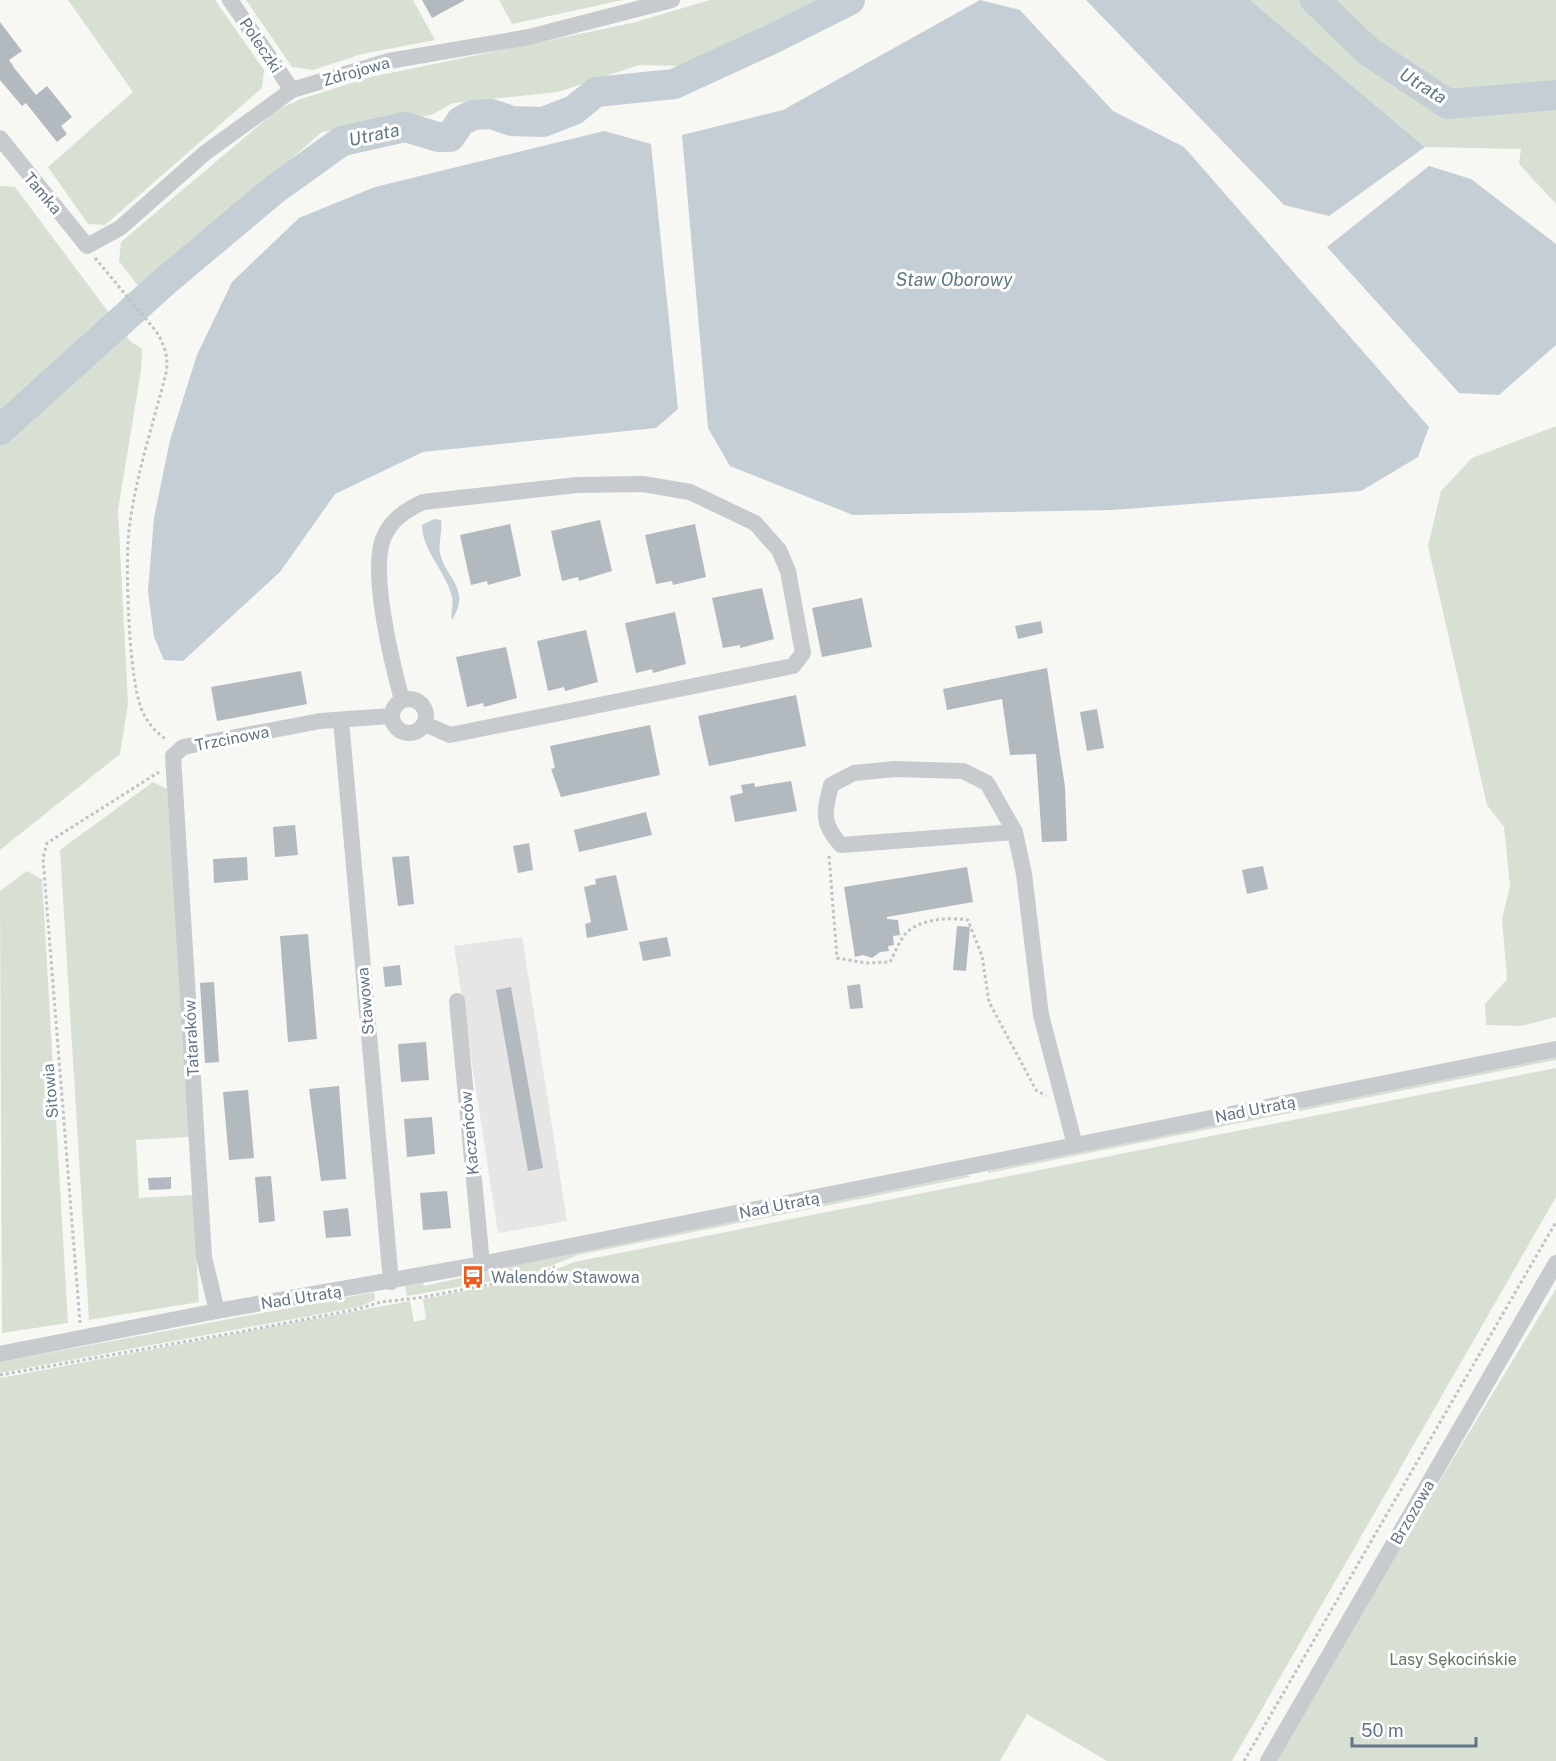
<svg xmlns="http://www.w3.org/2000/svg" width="1556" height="1761" font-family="'Public Sans',sans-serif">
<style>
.built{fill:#e5e6e5}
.green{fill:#d8e0d4}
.water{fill:#c5ced4}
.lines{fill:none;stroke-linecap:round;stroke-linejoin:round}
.river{stroke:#c5ced4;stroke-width:30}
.building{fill:#b2b9bf}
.path{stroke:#c0c2c5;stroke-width:3;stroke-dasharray:3 3;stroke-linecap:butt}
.minor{stroke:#c7cbce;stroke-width:16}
.labels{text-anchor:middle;stroke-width:6;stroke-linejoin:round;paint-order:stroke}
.street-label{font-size:16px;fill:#637588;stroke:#fff}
.poi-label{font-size:16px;fill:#637588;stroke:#fff;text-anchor:start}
.park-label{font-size:16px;fill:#63795f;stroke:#fff}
.water-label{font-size:18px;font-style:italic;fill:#5f7784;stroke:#fff}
</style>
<rect width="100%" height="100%" fill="#f7f7f4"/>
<path class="built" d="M 522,937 L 567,1221 L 498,1233 L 454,946 Z"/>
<path class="green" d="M 68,0 L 215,0 L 264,70 L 262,88 L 105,225 L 88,224 L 48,167 L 133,92 Z
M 246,0 L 413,0 L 435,40 L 362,54 L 313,70 L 292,67 Z
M 499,0 L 623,0 L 512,24 Z
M 710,0 L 838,0 L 686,66 L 639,65 L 558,92 L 453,103 L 431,115 L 322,132 L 141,290 L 119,261 L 121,242 L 277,110 L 301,99 L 371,77 L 632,23 Z
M 1250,0 L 1556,0 L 1556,204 L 1519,164 L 1521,149 L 1425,147 Z
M 0,186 L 15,187 L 130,341 L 142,349 L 141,371 L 118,510 L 128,704 L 120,754 L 0,850 Z
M 1556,426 L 1556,1017 L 1521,1026 L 1486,1025 L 1485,1004 L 1507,979 L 1502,919 L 1510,886 L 1504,827 L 1487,805 L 1428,546 L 1441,491 L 1472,458 Z
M 153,782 L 167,789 L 190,1137 L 136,1140 L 139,1198 L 193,1195 L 199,1302 L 89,1320 L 60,850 Z
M 27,871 L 42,879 L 68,1323 L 2,1333 L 0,891 Z
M 1556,1056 L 1556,1060 L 988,1173 L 988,1171 Z
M 1556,1068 L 1556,1197 L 1232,1761 L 1107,1761 L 1027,1714 L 1000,1761 L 0,1761 L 0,1378 L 410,1301 L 414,1322 L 426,1319 L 423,1299 L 534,1278 L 574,1262 Z
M 968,1175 L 970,1177 L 578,1255 L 528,1275 L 407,1296 L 405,1286 L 423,1283 L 424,1286 L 465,1277 L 466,1281 L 478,1278 L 477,1272 Z
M 1556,1289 L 1556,1761 L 1270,1761 Z
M 374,1292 L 375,1300 L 358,1307 L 0,1373 L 0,1362 Z"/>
<path class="water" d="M 980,0 L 1020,10 L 1113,111 L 1184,147 L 1429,427 L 1418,457 L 1361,491 L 1112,510 L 853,515 L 730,466 L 708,428 L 682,135 L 783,110 Z
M 1086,0 L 1250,0 L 1425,147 L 1329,216 L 1284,205 Z
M 604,131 L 651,144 L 678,409 L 656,428 L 423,452 L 335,494 L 280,572 L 183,661 L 164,660 L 154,637 L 148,591 L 154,518 L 170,440 L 197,355 L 232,282 L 299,218 L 375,187 Z
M 1429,166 L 1471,179 L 1556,244 L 1556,345 L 1499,395 L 1459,393 L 1327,247 Z
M 434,519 L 441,520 C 443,531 438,542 440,553 C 445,578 472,588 452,620 C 450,613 454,605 452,597 C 446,571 422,551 422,525 Z"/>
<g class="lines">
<path class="river" d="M 1315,0 L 1368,51 L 1448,104 L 1556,95
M 0,430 L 163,283 L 275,189 L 342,141 L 405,127 L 438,137 L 450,137 L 461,121 L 473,115 L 491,114 L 512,121 L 543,122 L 574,110 L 596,92 L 674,84 L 770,40 L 850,0"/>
</g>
<path class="building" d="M 422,0 L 465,0 L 432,18 Z
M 0,22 L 22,51 L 9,60 L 15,69 L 36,95 L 47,86 L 72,117 L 61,126 L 67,134 L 57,142 L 26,103 L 22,106 L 0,80 Z
M 600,520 L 612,571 L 579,581 L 578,577 L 562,581 L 551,531 Z
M 510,524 L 521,576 L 488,585 L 487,581 L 471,585 L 460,535 Z
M 695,524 L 706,577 L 673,585 L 672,581 L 656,584 L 645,535 Z
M 762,588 L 774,639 L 740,648 L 740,645 L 723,648 L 712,598 Z
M 862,598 L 872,647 L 822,657 L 812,608 Z
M 675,612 L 686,664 L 653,673 L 652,669 L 636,673 L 625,623 Z
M 1041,621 L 1043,633 L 1018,639 L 1015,626 Z
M 586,630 L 598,682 L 565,691 L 564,687 L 548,691 L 537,641 Z
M 506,647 L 517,698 L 484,707 L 483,703 L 467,707 L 456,657 Z
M 1047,668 L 1065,787 L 1067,841 L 1042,842 L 1036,754 L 1010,755 L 1002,699 L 947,710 L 943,689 Z
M 301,671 L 307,704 L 217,721 L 211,687 Z
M 796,695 L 806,746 L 709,766 L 698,716 Z
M 1097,709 L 1104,748 L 1087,751 L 1080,712 Z
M 650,725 L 660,775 L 561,797 L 551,769 L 555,768 L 550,746 Z
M 791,781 L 797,811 L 735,822 L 730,796 L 743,793 L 741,785 L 754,783 L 755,787 Z
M 646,812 L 652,835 L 579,852 L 574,830 Z
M 295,825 L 298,855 L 275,857 L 273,827 Z
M 529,843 L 533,870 L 518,873 L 513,846 Z
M 409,856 L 414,904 L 398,906 L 392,857 Z
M 247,857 L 248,880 L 214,883 L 213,859 Z
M 1263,866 L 1268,889 L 1247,894 L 1242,870 Z
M 967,867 L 973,902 L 887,917 L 887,919 L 898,920 L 900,935 L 893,936 L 894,945 L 888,946 L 889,951 L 880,952 L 872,958 L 863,955 L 855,957 L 844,887 Z
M 616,875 L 628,930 L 587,938 L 585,924 L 591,922 L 584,887 L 596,884 L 595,879 Z
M 957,926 L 970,927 L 966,971 L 953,970 Z
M 308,934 L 317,1039 L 288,1042 L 280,936 Z
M 667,937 L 671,956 L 643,961 L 639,942 Z
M 400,965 L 402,985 L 385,987 L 383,967 Z
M 214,982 L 219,1062 L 205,1063 L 200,983 Z
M 860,984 L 863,1008 L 850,1009 L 847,986 Z
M 511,987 L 543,1168 L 528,1171 L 496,990 Z
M 426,1042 L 429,1080 L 401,1082 L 398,1044 Z
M 339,1086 L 346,1179 L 321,1181 L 309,1089 Z
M 248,1090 L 254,1158 L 229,1160 L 223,1092 Z
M 432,1117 L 435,1154 L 407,1157 L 404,1119 Z
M 271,1176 L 275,1221 L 259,1223 L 255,1177 Z
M 171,1177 L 171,1189 L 149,1190 L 148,1178 Z
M 447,1191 L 451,1228 L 423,1230 L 420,1193 Z
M 348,1208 L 351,1236 L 326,1238 L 323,1211 Z"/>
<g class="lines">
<path class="path" d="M 95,258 L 156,331 C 164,344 169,357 166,373 C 153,425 131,490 128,543 C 126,580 129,675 141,708 C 146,721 155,732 167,740
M 829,856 L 837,958 L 866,963 L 890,962 C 895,953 900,939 907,932 C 922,919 949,917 968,920 L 982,956 L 989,1002 L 1036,1090 L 1046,1096
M 80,1323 L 43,858 L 47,843 L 159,772
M 0,1375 L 250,1330 L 358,1309 L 381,1302 L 418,1298 L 531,1277 L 555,1267
M 1244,1761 L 1556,1222"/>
<path class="minor" d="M 230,0 L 292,90
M 0,138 L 87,246 L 120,228 L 205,153 L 292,90 L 389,61 L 529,37 L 672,0
M392 716a17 17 0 1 1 34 0a17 17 0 1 1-34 0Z
M 402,700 C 392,663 370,574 383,539 C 390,520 406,510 423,502 L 577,485 L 643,484 L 690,492 L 755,523 L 779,550 L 788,571 L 803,653 L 793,666 L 450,735 L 425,724
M 341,720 L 391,1282
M 1015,832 L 841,845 C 821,823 824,813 831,785 L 854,773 L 895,769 L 963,771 L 987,783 L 1015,832 L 1024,874 L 1041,1015 L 1075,1145
M 457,1001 L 482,1264
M 217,1311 L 204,1257 L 173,756 L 183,747 L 320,721 L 391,716
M 0,1354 L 217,1311 L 466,1267 L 1556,1049
M 1268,1761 L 1556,1263"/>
</g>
<defs>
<g id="bus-bare" transform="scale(1.8)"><path d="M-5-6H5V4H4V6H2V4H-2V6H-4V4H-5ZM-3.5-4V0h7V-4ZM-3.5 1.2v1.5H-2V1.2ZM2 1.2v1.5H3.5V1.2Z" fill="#f35918" stroke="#fff" stroke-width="2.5" paint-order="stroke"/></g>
</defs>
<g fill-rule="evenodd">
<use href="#bus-bare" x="473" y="1277"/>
</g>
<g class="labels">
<g class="street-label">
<text transform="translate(261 45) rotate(56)" y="6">Poleczki</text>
<text transform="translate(356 71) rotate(-16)" y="6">Zdrojowa</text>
<text transform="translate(43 193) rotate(50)" y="6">Tamka</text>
<text transform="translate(232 738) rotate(-11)" y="6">Trzcinowa</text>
<text transform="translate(365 1001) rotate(-95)" y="6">Stawowa</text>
<text transform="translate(191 1038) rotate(-93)" y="6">Tataraków</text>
<text transform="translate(50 1091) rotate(-95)" y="6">Sitowia</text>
<text transform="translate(1255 1109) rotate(-11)" y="6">Nad Utratą</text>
<text transform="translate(469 1133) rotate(-95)" y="6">Kaczeńców</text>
<text transform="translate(779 1205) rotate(-11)" y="6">Nad Utratą</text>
<text transform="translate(301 1297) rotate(-9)" y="6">Nad Utratą</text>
<text transform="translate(1412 1512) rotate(-60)" y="6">Brzozowa</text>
</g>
<g class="poi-label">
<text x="491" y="1283">Walendów Stawowa</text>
</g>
<g class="park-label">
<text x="1453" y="1665">Lasy Sękocińskie</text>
</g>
<g class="water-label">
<text transform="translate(1423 86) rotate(32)" y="6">Utrata</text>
<text transform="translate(374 135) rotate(-12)" y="6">Utrata</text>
<text x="954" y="286">Staw Oborowy</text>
</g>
</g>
<path d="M1352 1737v9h124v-9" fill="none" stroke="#637588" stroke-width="3"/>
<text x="1361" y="1737" font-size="18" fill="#637588" stroke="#ffffff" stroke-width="4.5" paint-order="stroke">50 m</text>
</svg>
